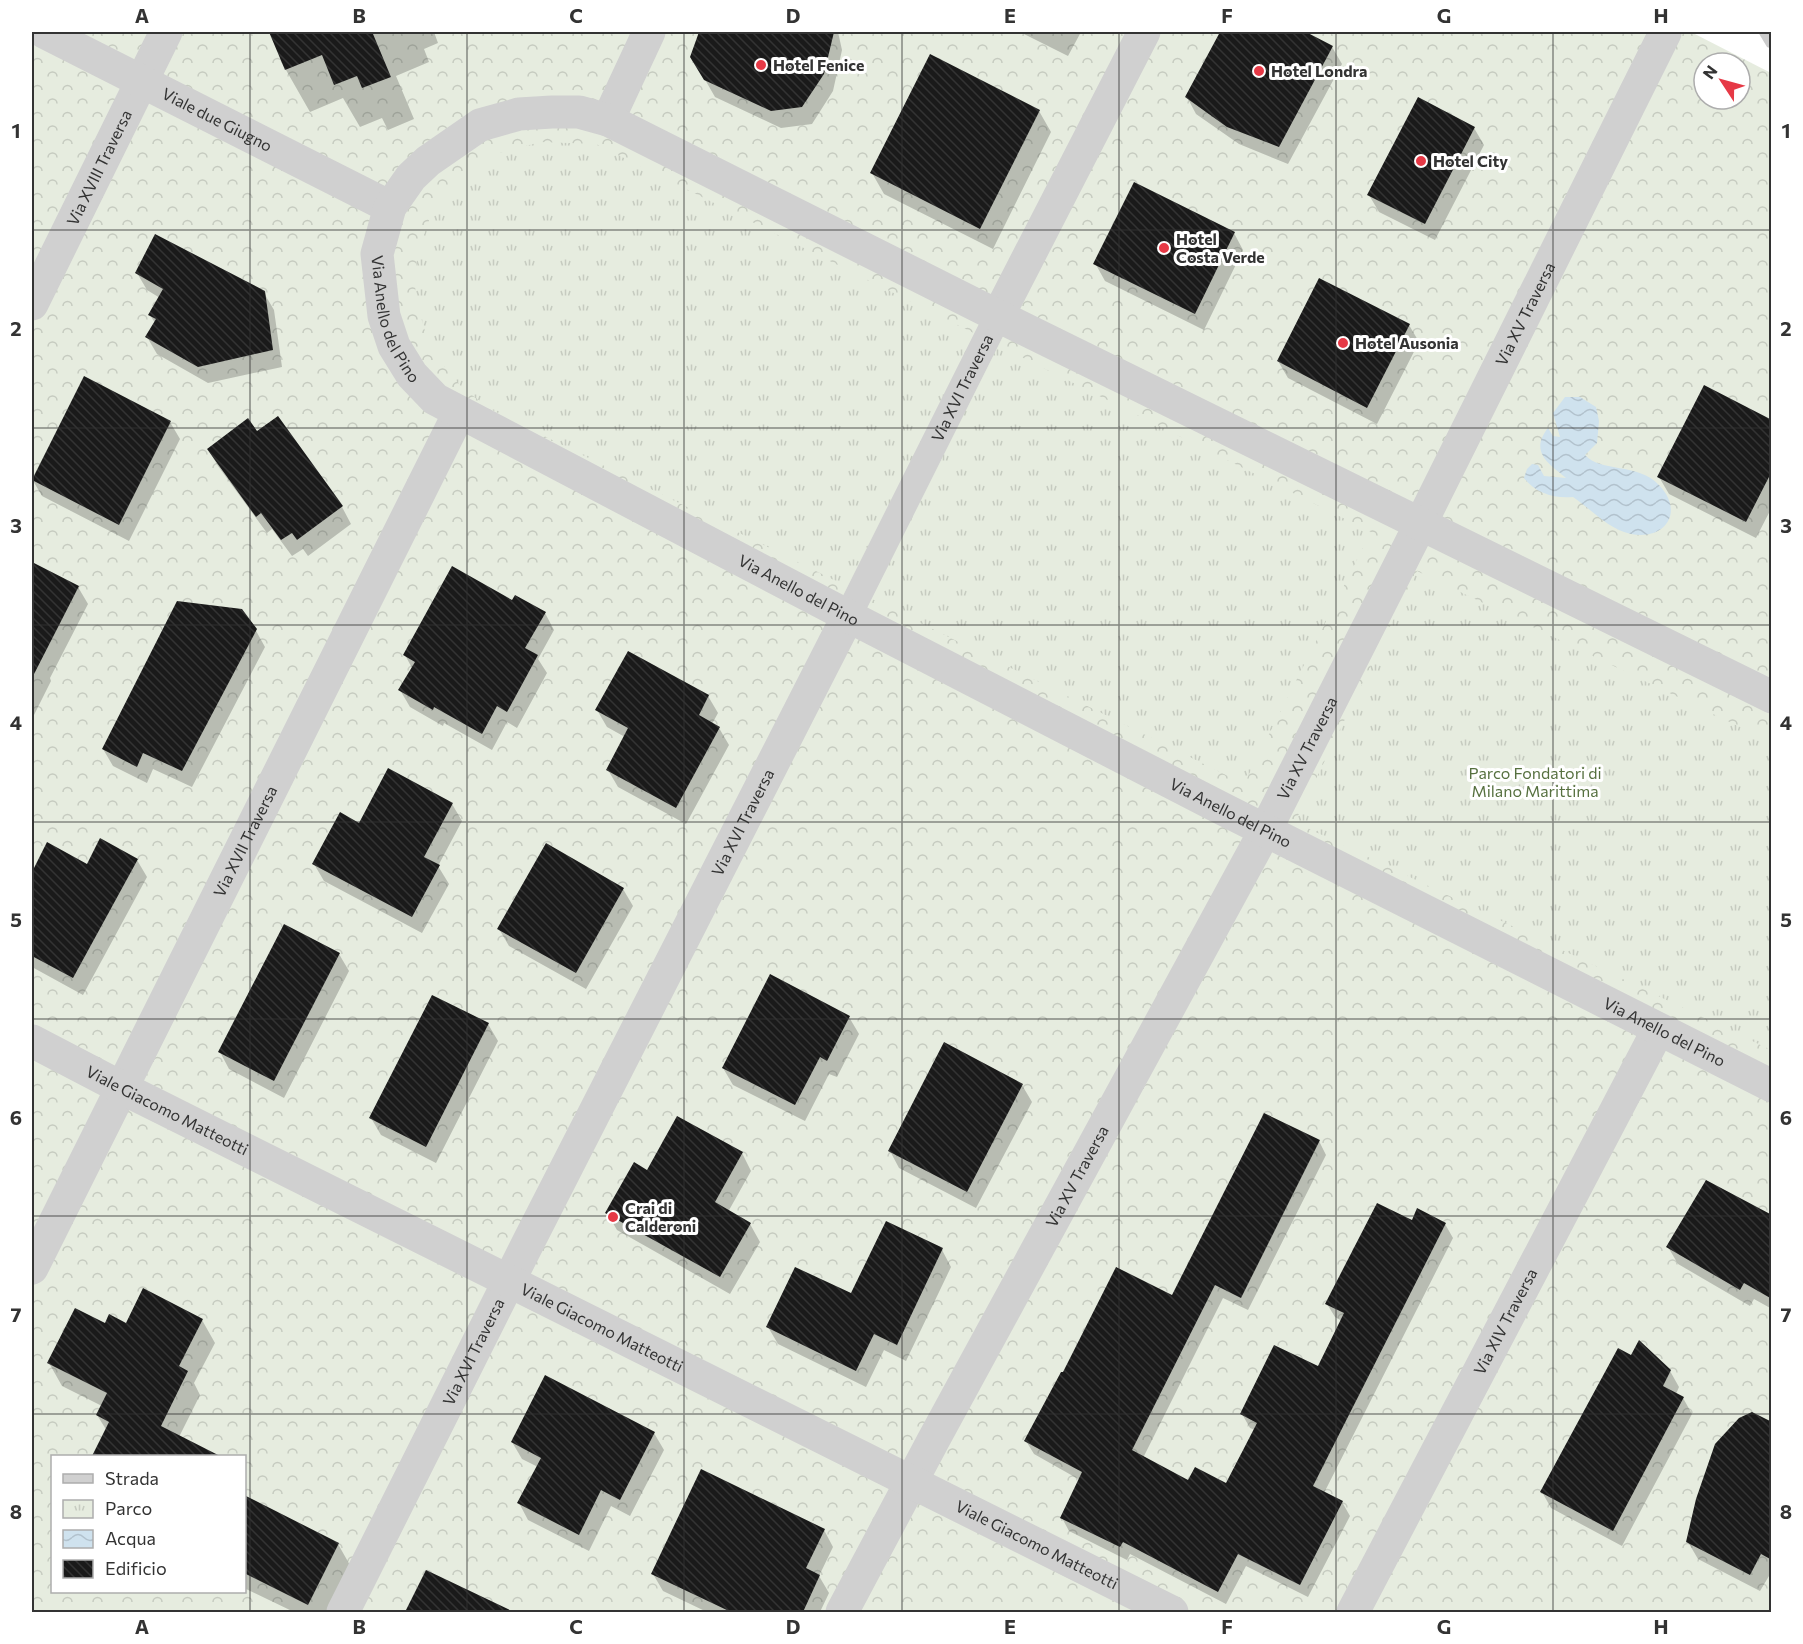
<svg xmlns="http://www.w3.org/2000/svg" width="1803" height="1644" font-family="Commissioner,sans-serif">
<style>
.forest{fill:url(#forest-crowns);fill-rule:evenodd}
.park{fill:url(#park-tufts)}
.water{fill:url(#water-waves)}
.shadow{fill:#0003}
.building{fill:url(#building-back-hatch)}
.lines{fill:none;stroke-linecap:round;stroke-linejoin:round}
.pedestrian{stroke:#d0d0d0;stroke-width:27}
.minor{stroke:#d0d0d0;stroke-width:33}
.tertiary{stroke:#d0d0d0;stroke-width:33}
.grid{fill:none;stroke:#333;stroke-width:1.5;stroke-opacity:0.55}
.poi-dot{fill:#e63946;stroke:#fff;stroke-width:2}
.labels{text-anchor:middle;stroke-width:6;stroke-linejoin:round;paint-order:stroke}
.poi-label{font-size:16px;font-weight:bold;fill:#333;stroke:#fff;text-anchor:start}
.street-label{font-size:16px;fill:#333;stroke:#fff}
.park-label{font-size:16px;fill:#56703f;stroke:#fff}
.neatline{fill:none;stroke:#333;stroke-width:2}
.grid-label{font-size:20px;text-anchor:middle;font-weight:bold;fill:#333}
</style>
<defs>
<pattern id="forest-crowns" width="20" height="18" patternUnits="userSpaceOnUse" patternTransform="scale(1.5)"><rect width="20" height="18" fill="#e6ecdf"/><path d="M2 6a3 3 0 1 1 6 0M12 15a3 3 0 1 1 6 0" fill="none" stroke="#c6cbc0"/></pattern>
<pattern id="park-tufts" width="24" height="20" patternUnits="userSpaceOnUse" patternTransform="scale(1.5)"><rect width="24" height="20" fill="#e6ecdf"/><path d="M3 7l-1-3M5 7V3M7 7l1-3M15 17l-1-3M17 17v-4M19 17l1-3" fill="none" stroke="#c6cbc0"/></pattern>
<pattern id="water-waves" width="16" height="10" patternUnits="userSpaceOnUse" patternTransform="scale(1.5)"><rect width="16" height="10" fill="#cfe2ee"/><path d="M0 5q4-4 8 0t8 0" fill="none" stroke="#b2c2cd"/></pattern>
<pattern id="building-back-hatch" width="6" height="6" patternUnits="userSpaceOnUse" patternTransform="scale(1.5)"><rect width="6" height="6" fill="#1a1a1a"/><path d="M-1 5l2 2M0 0l6 6M5-1l2 2" fill="none" stroke="#333"/></pattern>
</defs>
<rect width="100%" height="100%" fill="#fff"/>
<path class="forest" d="M 32,32 L 1691,32 L 1771,73 L 1771,1612 L 32,1612 ZM 1704,63 L 1740,63 L 1740,99 L 1704,99 ZM 52,1456 L 244,1456 L 244,1592 L 52,1592 Z"/>
<path class="park" d="M 541,142 L 596,144 L 1371,532 L 1244,784 L 494,411 L 462,388 L 430,348 L 415,297 L 417,255 L 435,203 L 469,169 L 495,154 Z
M 1417,571 L 1771,742 L 1771,1050 L 1295,822 Z"/>
<path class="water" d="M 1565,397 L 1580,397 L 1596,407 L 1599,421 L 1597,443 L 1585,455 C 1601,473 1637,462 1659,485 C 1685,512 1665,541 1631,534 C 1608,529 1591,509 1573,497 C 1555,499 1535,493 1524,478 L 1527,469 L 1532,464 L 1538,465 L 1544,476 L 1566,478 C 1549,464 1529,452 1548,428 L 1553,436 L 1560,437 L 1553,413 Z"/>
<path class="shadow" d="M 270,32 L 434,32 L 438,43 L 424,49 L 429,62 L 396,76 L 414,119 L 388,130 L 382,118 L 360,127 L 343,98 L 310,112 L 286,70 Z
M 701,32 L 838,32 L 842,50 L 833,91 L 812,124 L 781,128 L 715,97 L 692,57 Z
M 1020,32 L 1081,32 L 1068,56 Z
M 1222,32 L 1303,32 L 1332,47 L 1342,64 L 1288,164 L 1239,144 L 1196,114 L 1187,97 Z
M 1758,32 L 1772,32 L 1772,49 L 1767,47 Z
M 1039,111 L 1051,132 L 993,249 L 884,194 L 872,173 Z
M 1474,128 L 1484,145 L 1435,240 L 1379,212 L 1369,195 Z
M 1234,233 L 1243,250 L 1204,330 L 1105,281 L 1095,263 Z
M 137,273 L 264,293 L 274,310 L 282,367 L 208,383 L 157,354 L 147,337 L 155,323 L 150,315 L 160,298 L 147,290 Z
M 1409,325 L 1419,342 L 1377,424 L 1288,378 L 1278,361 Z
M 84,378 L 170,422 L 180,439 L 129,541 L 42,496 L 32,479 Z
M 1772,421 L 1772,507 L 1756,538 L 1669,494 L 1659,477 Z
M 257,434 L 342,507 L 351,524 L 308,556 L 303,549 L 292,556 L 272,529 L 267,533 L 218,466 L 208,449 Z
M 32,563 L 78,587 L 88,604 L 50,678 L 51,681 L 32,719 Z
M 513,602 L 545,613 L 554,630 L 538,659 L 547,673 L 517,728 L 507,722 L 492,750 L 444,723 L 443,726 L 410,707 L 400,690 L 412,668 L 405,655 Z
M 255,629 L 265,647 L 192,787 L 153,769 L 147,783 L 113,766 L 103,749 Z
M 708,696 L 718,713 L 712,724 L 719,728 L 729,745 L 686,824 L 618,787 L 608,770 L 625,737 L 607,727 L 597,710 Z
M 452,804 L 462,821 L 438,866 L 449,884 L 422,933 L 324,881 L 314,864 L 359,825 Z
M 48,844 L 87,866 L 137,860 L 147,877 L 83,995 L 32,967 L 32,875 Z
M 623,889 L 633,906 L 586,989 L 509,946 L 499,929 Z
M 339,954 L 349,971 L 284,1098 L 229,1069 L 220,1052 Z
M 849,1017 L 859,1034 L 837,1077 L 829,1074 L 805,1121 L 733,1085 L 723,1068 Z
M 488,1024 L 498,1041 L 436,1163 L 381,1135 L 371,1118 Z
M 1022,1085 L 1032,1102 L 976,1208 L 899,1168 L 890,1151 Z
M 1319,1141 L 1326,1155 L 1248,1310 L 1223,1298 L 1143,1458 L 1189,1482 L 1227,1485 L 1255,1430 L 1250,1428 L 1242,1414 L 1318,1368 L 1342,1321 L 1335,1317 L 1327,1304 L 1412,1222 L 1445,1224 L 1453,1238 L 1324,1493 L 1342,1502 L 1350,1516 L 1308,1597 L 1246,1566 L 1226,1604 L 1130,1554 L 1127,1560 L 1069,1531 L 1062,1518 L 1080,1480 L 1034,1454 L 1026,1441 L 1173,1297 Z
M 742,1153 L 751,1171 L 728,1212 L 750,1224 L 760,1242 L 730,1294 L 617,1230 L 607,1213 L 648,1172 Z
M 1772,1217 L 1772,1309 L 1754,1299 L 1750,1306 L 1678,1264 L 1668,1247 Z
M 942,1250 L 951,1267 L 906,1361 L 884,1350 L 866,1387 L 778,1344 L 768,1327 L 852,1295 Z
M 202,1320 L 215,1343 L 194,1383 L 200,1395 L 179,1437 L 195,1445 L 201,1456 L 94,1456 L 107,1431 L 97,1415 L 102,1406 L 62,1386 L 49,1363 L 105,1325 Z
M 1631,1357 L 1670,1371 L 1679,1387 L 1676,1394 L 1683,1398 L 1692,1414 L 1622,1546 L 1551,1508 L 1542,1492 Z
M 1772,1424 L 1772,1571 L 1760,1591 L 1698,1559 L 1688,1542 Z
M 654,1433 L 664,1450 L 630,1516 L 611,1506 L 589,1551 L 528,1520 L 519,1503 L 538,1467 L 522,1459 L 512,1442 Z
M 244,1497 L 338,1544 L 351,1567 L 328,1612 L 294,1612 L 244,1588 Z
M 824,1530 L 833,1547 L 819,1576 L 829,1593 L 820,1612 L 707,1612 L 663,1591 L 653,1574 Z
M 427,1572 L 511,1612 L 407,1612 Z"/>
<path class="building" d="M 269,32 L 376,32 L 373,34 L 391,77 L 362,88 L 357,76 L 334,85 L 322,55 L 285,70 Z
M 699,32 L 834,32 L 824,74 L 802,107 L 771,111 L 704,80 L 690,57 Z
M 1220,32 L 1306,32 L 1333,46 L 1279,147 L 1227,127 L 1185,97 Z
M 930,54 L 1040,110 L 980,229 L 870,173 Z
M 1418,97 L 1475,127 L 1425,224 L 1367,195 Z
M 1134,182 L 1235,232 L 1195,314 L 1093,264 Z
M 155,234 L 265,291 L 273,350 L 198,367 L 145,337 L 156,319 L 148,315 L 163,289 L 135,273 Z
M 1319,278 L 1410,324 L 1367,408 L 1277,361 Z
M 84,376 L 171,421 L 119,525 L 32,480 Z
M 1704,385 L 1772,420 L 1772,471 L 1746,522 L 1657,477 Z
M 278,416 L 343,506 L 297,540 L 292,533 L 281,540 L 261,513 L 256,517 L 207,449 L 248,418 L 257,431 Z
M 32,562 L 79,586 L 32,678 Z
M 452,566 L 512,600 L 515,595 L 546,612 L 525,648 L 538,655 L 507,712 L 497,706 L 482,734 L 434,707 L 433,710 L 398,690 L 415,662 L 403,655 Z
M 177,601 L 242,609 L 257,629 L 182,771 L 143,753 L 137,767 L 102,749 Z
M 628,651 L 709,695 L 699,715 L 720,727 L 676,808 L 606,770 L 628,728 L 595,710 Z
M 388,768 L 453,803 L 424,857 L 440,865 L 412,917 L 312,864 L 340,812 L 359,823 Z
M 100,838 L 138,859 L 73,978 L 32,956 L 32,872 L 47,842 L 87,864 Z
M 546,843 L 624,888 L 576,973 L 497,929 Z
M 284,924 L 340,953 L 274,1081 L 218,1052 Z
M 770,974 L 850,1016 L 827,1061 L 820,1057 L 795,1105 L 722,1068 Z
M 432,995 L 489,1023 L 426,1147 L 369,1118 Z
M 944,1042 L 1023,1084 L 967,1192 L 888,1151 Z
M 1264,1113 L 1320,1140 L 1241,1298 L 1215,1285 L 1132,1450 L 1188,1480 L 1195,1467 L 1226,1483 L 1257,1423 L 1240,1414 L 1274,1345 L 1318,1366 L 1344,1313 L 1325,1304 L 1377,1203 L 1412,1220 L 1417,1208 L 1446,1223 L 1313,1486 L 1343,1501 L 1300,1585 L 1238,1554 L 1218,1592 L 1123,1542 L 1120,1547 L 1060,1518 L 1082,1472 L 1024,1441 L 1061,1372 L 1063,1372 L 1116,1267 L 1172,1295 Z
M 677,1116 L 743,1152 L 715,1202 L 751,1223 L 720,1277 L 605,1213 L 634,1162 L 647,1170 Z
M 1706,1180 L 1772,1215 L 1772,1299 L 1744,1283 L 1740,1290 L 1666,1247 Z
M 886,1221 L 943,1248 L 897,1345 L 874,1334 L 856,1371 L 766,1327 L 795,1267 L 851,1293 Z
M 143,1288 L 203,1319 L 179,1366 L 188,1371 L 161,1426 L 220,1456 L 92,1456 L 109,1422 L 96,1415 L 107,1393 L 47,1363 L 75,1308 L 105,1323 L 109,1314 L 126,1323 Z
M 1639,1340 L 1671,1370 L 1663,1386 L 1684,1397 L 1613,1531 L 1540,1492 L 1618,1348 L 1631,1355 Z
M 545,1375 L 655,1432 L 620,1500 L 601,1490 L 579,1535 L 517,1503 L 541,1458 L 511,1442 Z
M 1752,1412 L 1772,1422 L 1772,1560 L 1761,1554 L 1750,1575 L 1686,1542 L 1696,1499 L 1715,1444 L 1739,1418 Z
M 701,1469 L 825,1529 L 806,1568 L 820,1575 L 803,1612 L 731,1612 L 651,1574 Z
M 244,1495 L 339,1543 L 308,1605 L 244,1573 Z
M 426,1570 L 514,1612 L 405,1612 Z"/>
<g class="lines">
<path class="pedestrian" id="s1" d="M 848,616 L 998,316"/>
<g class="minor">
<path d="M 608,120 L 649,32"/>
<path id="s2" d="M 32,304 L 166,32"/>
<path d="M 998,316 L 1144,32"/>
<path id="s3" d="M 32,1268 L 459,413"/>
<path id="s4" d="M 343,1612 L 530,1239 L 848,616"/>
<path id="s5" d="M 842,1612 L 934,1439 L 1265,831 L 1420,525 L 1665,33"/>
<path id="s6" d="M 1353,1612 L 1658,1030"/>
</g>
<g class="tertiary">
<path id="s7" d="M 44,32 L 390,207"/>
<path id="s8" d="M 1772,697 L 998,316 L 608,120 L 579,112 L 552,112 L 519,114 L 480,125 L 428,161 L 411,177 L 390,207 L 377,254 L 384,316 L 394,346 L 412,375 L 435,399 L 848,616 L 1219,807 L 1772,1086"/>
<path id="s9" d="M 32,1041 L 122,1088 L 1172,1612"/>
</g>
</g>
<path class="grid" d="M 250,32 L 250,1612M 467,32 L 467,1612M 684,32 L 684,1612M 902,32 L 902,1612M 1119,32 L 1119,1612M 1336,32 L 1336,1612M 1553,32 L 1553,1612M 32,230 L 1772,230M 32,428 L 1772,428M 32,625 L 1772,625M 32,822 L 1772,822M 32,1019 L 1772,1019M 32,1216 L 1772,1216M 32,1414 L 1772,1414"/>
<g class="poi-dot">
<circle cx="761" cy="65" r="6"/>
<circle cx="1259" cy="71" r="6"/>
<circle cx="1421" cy="161" r="6"/>
<circle cx="1164" cy="248" r="6"/>
<circle cx="1343" cy="343" r="6"/>
<circle cx="613" cy="1217" r="6"/>
</g>
<g class="labels">
<g class="poi-label">
<text x="773" y="71">Hotel Fenice</text>
<text x="1271" y="77">Hotel Londra</text>
<text x="1433" y="167">Hotel City</text>
<text x="1176" y="245">Hotel<tspan x="1176" dy="18">Costa Verde</tspan></text>
<text x="1355" y="349">Hotel Ausonia</text>
<text x="625" y="1214">Crai di<tspan x="625" dy="18">Calderoni</tspan></text>
</g>
<g class="street-label">
<text dy="6" stroke="none"><textPath href="#s7" startOffset="194">Viale due Giugno</textPath></text>
<text dy="6" stroke="none"><textPath href="#s2" startOffset="152">Via XVIII Traversa</textPath></text>
<text dy="6" stroke="none"><textPath href="#s5" startOffset="1467">Via XV Traversa</textPath></text>
<text dy="6" stroke="none"><textPath href="#s8" startOffset="1670">Via Anello del Pino</textPath></text>
<text dy="6" stroke="none"><textPath href="#s1" startOffset="255">Via XVI Traversa</textPath></text>
<text dy="6" stroke="none"><textPath href="#s8" startOffset="2174">Via Anello del Pino</textPath></text>
<text dy="6" stroke="none"><textPath href="#s5" startOffset="981">Via XV Traversa</textPath></text>
<text dy="6" stroke="none"><textPath href="#s8" startOffset="2660">Via Anello del Pino</textPath></text>
<text dy="6" stroke="none"><textPath href="#s4" startOffset="885">Via XVI Traversa</textPath></text>
<text dy="6" stroke="none"><textPath href="#s3" startOffset="477">Via XVII Traversa</textPath></text>
<text dy="6" stroke="none"><textPath href="#s8" startOffset="3146">Via Anello del Pino</textPath></text>
<text dy="6" stroke="none"><textPath href="#s9" startOffset="152">Viale Giacomo Matteotti</textPath></text>
<text dy="6" stroke="none"><textPath href="#s5" startOffset="495">Via XV Traversa</textPath></text>
<text dy="6" stroke="none"><textPath href="#s6" startOffset="328">Via XIV Traversa</textPath></text>
<text dy="6" stroke="none"><textPath href="#s9" startOffset="638">Viale Giacomo Matteotti</textPath></text>
<text dy="6" stroke="none"><textPath href="#s4" startOffset="291">Via XVI Traversa</textPath></text>
<text dy="6" stroke="none"><textPath href="#s9" startOffset="1124">Viale Giacomo Matteotti</textPath></text>
</g>
<g class="park-label">
<text x="1535" y="779">Parco Fondatori di<tspan x="1535" dy="18">Milano Marittima</tspan></text>
</g>
</g>
<rect width="1803" height="1644" fill="none" stroke="#ffffff" stroke-width="66"/>
<rect x="51" y="1455" width="195" height="138" fill="#ffffff" stroke="#adadad" stroke-width="1.5"/>
<rect x="63" y="1474" width="30" height="9" fill="#d0d0d0" stroke="#adadad" stroke-width="1.5"/>
<text x="105" y="1485" font-size="18" fill="#333333">Strada</text>
<rect x="63" y="1500" width="30" height="18" fill="url(#park-tufts)" stroke="#adadad" stroke-width="1.5"/>
<text x="105" y="1515" font-size="18" fill="#333333">Parco</text>
<rect x="63" y="1530" width="30" height="18" fill="url(#water-waves)" stroke="#adadad" stroke-width="1.5"/>
<text x="105" y="1545" font-size="18" fill="#333333">Acqua</text>
<rect x="63" y="1560" width="30" height="18" fill="url(#building-back-hatch)" stroke="#adadad" stroke-width="1.5"/>
<text x="105" y="1575" font-size="18" fill="#333333">Edificio</text>
<g transform="translate(1722 81) rotate(306)"><circle r="28" fill="#ffffff" stroke="#adadad" stroke-width="1.5"/>
<path d="M0-4.5L10 22L0 15L-10 22Z" fill="#e63946"/>
<text y="-9" font-size="16" font-weight="bold" text-anchor="middle" fill="#333333">N</text>
</g>
<rect x="33" y="33" width="1737" height="1578" class="neatline"/>
<g class="grid-label">
<text x="142" y="23">A</text>
<text x="359" y="23">B</text>
<text x="576" y="23">C</text>
<text x="793" y="23">D</text>
<text x="1010" y="23">E</text>
<text x="1227" y="23">F</text>
<text x="1444" y="23">G</text>
<text x="1661" y="23">H</text>
<text x="16" y="138">1</text>
<text x="1786" y="138">1</text>
<text x="16" y="336">2</text>
<text x="1786" y="336">2</text>
<text x="16" y="533">3</text>
<text x="1786" y="533">3</text>
<text x="16" y="730">4</text>
<text x="1786" y="730">4</text>
<text x="16" y="927">5</text>
<text x="1786" y="927">5</text>
<text x="16" y="1125">6</text>
<text x="1786" y="1125">6</text>
<text x="16" y="1322">7</text>
<text x="1786" y="1322">7</text>
<text x="16" y="1519">8</text>
<text x="1786" y="1519">8</text>
<text x="142" y="1634">A</text>
<text x="359" y="1634">B</text>
<text x="576" y="1634">C</text>
<text x="793" y="1634">D</text>
<text x="1010" y="1634">E</text>
<text x="1227" y="1634">F</text>
<text x="1444" y="1634">G</text>
<text x="1661" y="1634">H</text>
</g>
</svg>
